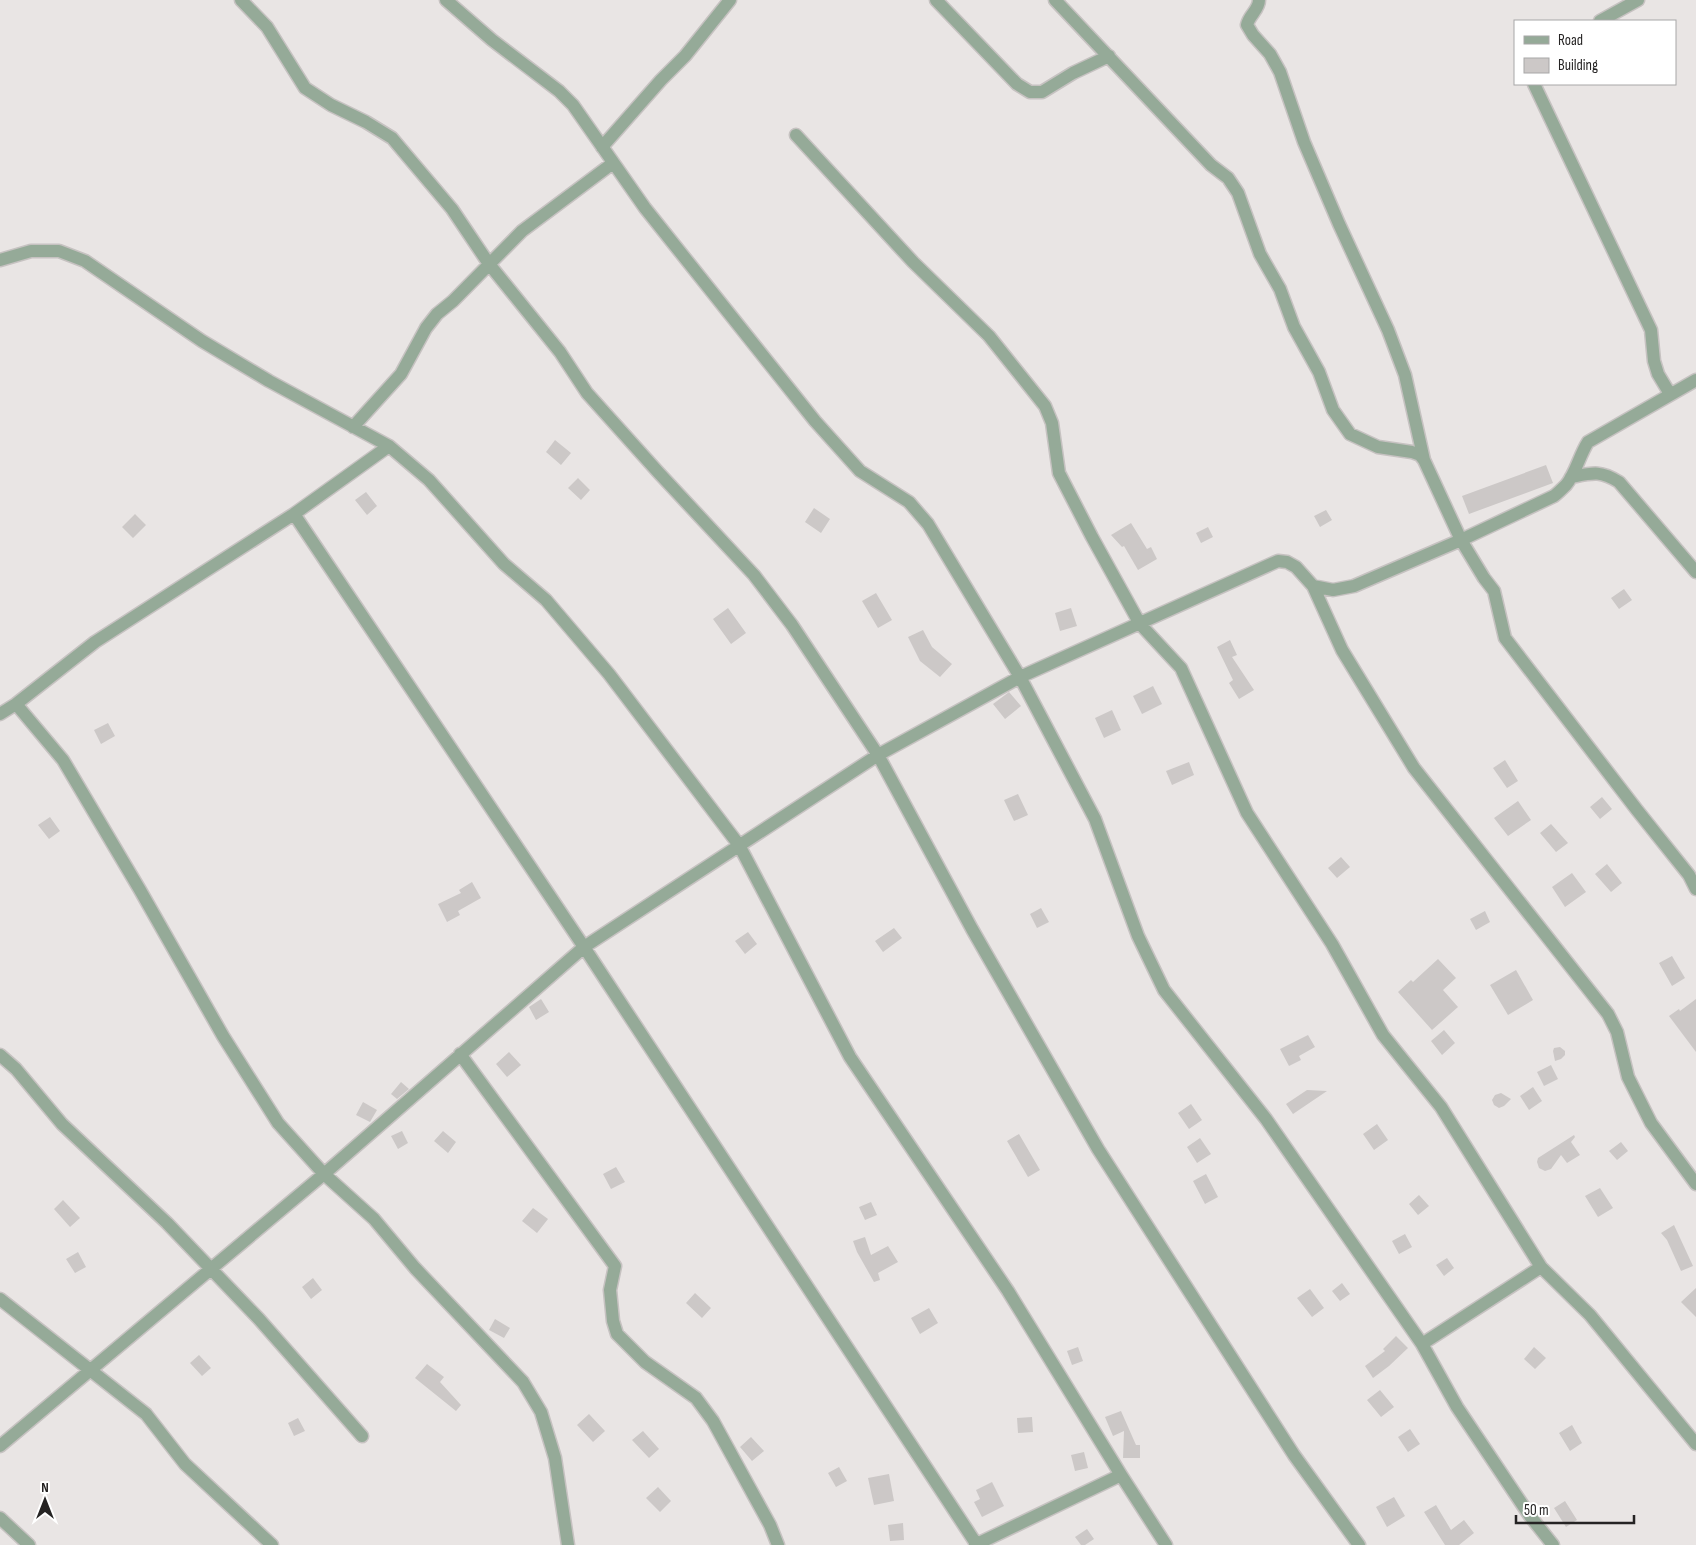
<svg xmlns="http://www.w3.org/2000/svg" width="1696" height="1545" font-family="'Sofia Sans Condensed',sans-serif">
<style>
.building{fill:#ccc8c7}
.lines{fill:none;stroke-linecap:round;stroke-linejoin:round}
.street-casing{stroke:#c6c2c1;stroke-width:15}
.street{stroke:#95aa98;stroke-width:12}
</style>
<rect width="100%" height="100%" fill="#e9e5e4"/>
<path class="building" d="M 555,440 L 571,453 L 561,465 L 546,452 Z
M 1546,465 L 1553,483 L 1469,514 L 1462,496 Z
M 578,478 L 590,490 L 581,500 L 568,488 Z
M 366,492 L 377,506 L 367,515 L 355,500 Z
M 814,508 L 830,519 L 821,533 L 805,522 Z
M 1326,510 L 1332,520 L 1320,527 L 1314,516 Z
M 135,514 L 146,525 L 133,538 L 122,527 Z
M 1131,523 L 1147,549 L 1151,547 L 1157,559 L 1138,570 L 1124,546 L 1122,547 L 1111,535 Z
M 1208,527 L 1213,537 L 1201,543 L 1196,533 Z
M 1624,589 L 1632,600 L 1619,609 L 1611,598 Z
M 876,593 L 892,620 L 878,628 L 862,601 Z
M 728,608 L 746,633 L 731,644 L 713,619 Z
M 1071,608 L 1077,626 L 1060,631 L 1055,613 Z
M 923,630 L 932,647 L 952,664 L 940,677 L 920,661 L 908,637 Z
M 1230,640 L 1237,655 L 1232,657 L 1254,690 L 1239,699 L 1229,683 L 1233,680 L 1217,647 Z
M 1153,686 L 1162,704 L 1142,714 L 1133,696 Z
M 1009,692 L 1021,706 L 1005,719 L 993,704 Z
M 1112,710 L 1121,730 L 1104,738 L 1095,718 Z
M 108,723 L 115,736 L 101,744 L 94,730 Z
M 1505,760 L 1518,781 L 1507,788 L 1493,768 Z
M 1189,762 L 1194,775 L 1172,785 L 1166,771 Z
M 1018,794 L 1028,815 L 1014,821 L 1004,800 Z
M 1602,797 L 1612,809 L 1600,819 L 1590,807 Z
M 1518,801 L 1531,820 L 1508,836 L 1494,818 Z
M 50,817 L 60,831 L 49,839 L 38,825 Z
M 1551,824 L 1568,843 L 1556,852 L 1540,833 Z
M 1341,857 L 1350,867 L 1337,878 L 1328,868 Z
M 1607,864 L 1622,883 L 1611,892 L 1595,874 Z
M 1572,873 L 1586,892 L 1565,907 L 1552,887 Z
M 472,882 L 481,898 L 458,911 L 460,915 L 447,922 L 438,904 L 461,893 L 459,890 Z
M 1041,908 L 1049,922 L 1037,928 L 1030,914 Z
M 1485,911 L 1490,922 L 1476,930 L 1470,919 Z
M 894,928 L 902,938 L 883,952 L 875,941 Z
M 748,932 L 757,944 L 745,954 L 735,941 Z
M 1672,956 L 1685,978 L 1672,986 L 1659,963 Z
M 1438,959 L 1456,978 L 1443,990 L 1458,1007 L 1432,1030 L 1398,992 L 1411,980 L 1413,982 Z
M 1516,970 L 1533,1000 L 1508,1015 L 1490,985 Z
M 541,999 L 549,1012 L 536,1020 L 529,1007 Z
M 1696,999 L 1696,1052 L 1669,1016 L 1679,1009 L 1680,1011 Z
M 1444,1030 L 1455,1043 L 1442,1055 L 1431,1041 Z
M 1308,1035 L 1315,1047 L 1299,1056 L 1301,1060 L 1289,1066 L 1280,1049 Z
M 1560,1047 L 1565,1051 L 1565,1055 L 1561,1059 L 1555,1061 L 1553,1051 L 1554,1048 Z
M 509,1052 L 521,1065 L 507,1077 L 496,1064 Z
M 1551,1065 L 1558,1079 L 1544,1086 L 1537,1072 Z
M 401,1082 L 409,1089 L 397,1099 L 391,1094 Z
M 1533,1087 L 1542,1101 L 1529,1110 L 1520,1096 Z
M 1307,1090 L 1327,1091 L 1293,1114 L 1286,1104 Z
M 1501,1093 L 1511,1099 L 1504,1106 L 1499,1108 L 1494,1105 L 1492,1100 L 1495,1095 Z
M 363,1102 L 377,1110 L 370,1122 L 356,1115 Z
M 1191,1104 L 1202,1120 L 1189,1129 L 1178,1113 Z
M 1377,1124 L 1388,1140 L 1374,1150 L 1363,1134 Z
M 402,1131 L 408,1143 L 398,1149 L 391,1136 Z
M 443,1131 L 456,1142 L 448,1153 L 434,1141 Z
M 1019,1134 L 1040,1170 L 1028,1177 L 1007,1141 Z
M 1574,1135 L 1575,1137 L 1571,1142 L 1580,1155 L 1567,1163 L 1561,1155 L 1551,1169 L 1545,1171 L 1539,1168 L 1537,1162 L 1538,1158 Z
M 1200,1138 L 1211,1154 L 1197,1163 L 1187,1147 Z
M 1621,1142 L 1628,1151 L 1617,1160 L 1609,1151 Z
M 616,1167 L 625,1182 L 611,1189 L 603,1174 Z
M 1206,1174 L 1218,1197 L 1205,1204 L 1193,1181 Z
M 1600,1188 L 1613,1208 L 1598,1217 L 1585,1196 Z
M 1419,1195 L 1429,1206 L 1418,1215 L 1409,1204 Z
M 63,1200 L 80,1218 L 70,1227 L 54,1209 Z
M 871,1202 L 877,1215 L 865,1220 L 859,1207 Z
M 533,1208 L 548,1219 L 537,1233 L 522,1221 Z
M 1674,1225 L 1693,1266 L 1681,1271 L 1667,1240 L 1661,1233 Z
M 1405,1234 L 1412,1247 L 1399,1254 L 1392,1241 Z
M 865,1237 L 871,1255 L 888,1246 L 898,1262 L 878,1273 L 880,1280 L 874,1282 L 857,1252 L 853,1241 Z
M 78,1252 L 86,1267 L 75,1273 L 66,1259 Z
M 1447,1258 L 1454,1268 L 1444,1276 L 1436,1265 Z
M 313,1278 L 322,1290 L 311,1299 L 302,1287 Z
M 1342,1283 L 1350,1294 L 1340,1301 L 1332,1291 Z
M 1696,1288 L 1696,1317 L 1681,1302 Z
M 1310,1289 L 1324,1308 L 1312,1317 L 1297,1298 Z
M 695,1293 L 711,1308 L 702,1318 L 686,1303 Z
M 929,1308 L 938,1323 L 920,1334 L 911,1318 Z
M 495,1319 L 510,1328 L 504,1338 L 489,1330 Z
M 1396,1336 L 1408,1348 L 1389,1366 L 1373,1378 L 1365,1366 L 1385,1351 L 1383,1349 Z
M 1078,1347 L 1083,1361 L 1072,1365 L 1067,1351 Z
M 1534,1347 L 1546,1358 L 1535,1369 L 1524,1359 Z
M 199,1355 L 211,1368 L 202,1376 L 190,1363 Z
M 427,1364 L 444,1377 L 440,1382 L 461,1405 L 456,1411 L 415,1378 Z
M 1380,1390 L 1394,1407 L 1381,1417 L 1367,1400 Z
M 1121,1411 L 1136,1445 L 1140,1445 L 1140,1458 L 1123,1458 L 1124,1431 L 1113,1436 L 1105,1417 Z
M 589,1414 L 605,1431 L 593,1442 L 577,1425 Z
M 1032,1417 L 1033,1432 L 1018,1433 L 1017,1418 Z
M 298,1418 L 305,1431 L 294,1436 L 288,1423 Z
M 1572,1425 L 1582,1443 L 1570,1451 L 1559,1433 Z
M 1410,1429 L 1420,1444 L 1408,1452 L 1398,1437 Z
M 643,1431 L 659,1449 L 649,1458 L 632,1440 Z
M 751,1437 L 764,1451 L 752,1461 L 740,1447 Z
M 1084,1452 L 1088,1468 L 1075,1471 L 1071,1455 Z
M 839,1467 L 847,1481 L 836,1487 L 828,1473 Z
M 889,1474 L 894,1501 L 874,1505 L 868,1478 Z
M 992,1482 L 1004,1506 L 982,1517 L 974,1502 L 980,1499 L 976,1490 Z
M 658,1487 L 671,1501 L 660,1512 L 646,1498 Z
M 1394,1497 L 1405,1516 L 1387,1527 L 1376,1507 Z
M 1565,1501 L 1577,1520 L 1566,1527 L 1554,1508 Z
M 1436,1505 L 1451,1530 L 1464,1520 L 1474,1533 L 1459,1545 L 1445,1545 L 1424,1512 Z
M 903,1523 L 904,1540 L 890,1541 L 888,1525 Z
M 1087,1529 L 1094,1539 L 1085,1545 L 1081,1545 L 1075,1537 Z"/>
<g class="lines">
<g class="street-casing">
<path id="street" d="M 241,0 L 267,27 L 305,88 L 331,105 L 366,122 L 392,138 L 452,209 L 489,264 L 560,352 L 587,393 L 658,472 L 754,575 L 792,625 L 878,755 L 972,929 L 1098,1149 L 1294,1455 L 1359,1545
M 446,0 L 492,40 L 559,91 L 573,105 L 645,208 L 815,421 L 860,471 L 909,502 L 928,524 L 1020,677 L 1095,819 L 1138,936 L 1164,990 L 1266,1119 L 1422,1344 L 1457,1407 L 1530,1516 L 1553,1545
M 936,0 L 1017,84 L 1030,92 L 1042,92 L 1073,73 L 1109,56
M 1055,0 L 1211,165 L 1228,178 L 1238,193 L 1260,254 L 1280,289 L 1294,327 L 1319,372 L 1333,410 L 1350,434 L 1378,447 L 1412,452 L 1420,455 L 1424,460 L 1461,540 L 1484,578 L 1494,591 L 1505,638 L 1637,810 L 1689,875 L 1696,889
M 1259,0 C 1259,10 1249,15 1247,25 L 1253,35 L 1270,54 L 1280,72 L 1304,142 L 1339,224 L 1388,330 L 1405,375 L 1424,460
M 1600,21 L 1638,0
M 1534,84 L 1651,330 L 1654,361 L 1658,374 L 1670,394
M 796,135 L 913,262 L 989,336 L 1045,406 L 1052,423 L 1059,473 L 1092,537 L 1140,624 L 1181,668 L 1247,813 L 1332,944 L 1383,1035 L 1441,1107 L 1541,1267 L 1590,1315 L 1696,1444
M 602,147 L 661,80 L 685,56 L 730,0
M 0,260 L 31,251 L 59,251 L 85,261 L 202,341 L 269,381 L 389,446 L 429,480 L 504,564 L 546,600 L 609,674 L 739,845 L 850,1057 L 1008,1291 L 1121,1475 L 1166,1545
M 353,427 L 401,374 L 426,328 L 437,314 L 453,301 L 522,231 L 613,163
M 1571,477 C 1592,473 1600,470 1619,482 L 1696,572
M 294,514 L 584,947 L 977,1545
M 1313,586 L 1333,590 L 1354,586 L 1461,540 L 1554,496 C 1558,493 1562,489 1566,485 C 1576,473 1579,456 1588,442 L 1696,380
M 16,704 L 63,760 L 140,890 L 223,1036 L 278,1123 L 324,1174 L 374,1219 L 415,1268 L 523,1382 L 541,1412 L 555,1458 L 568,1545
M 0,714 L 16,704 L 95,642 L 294,514 L 389,446
M 460,1054 L 615,1266 L 610,1290 L 613,1321 L 617,1334 L 645,1362 L 696,1398 L 713,1421 L 770,1525 L 778,1545
M 0,1055 L 16,1069 L 62,1124 L 167,1223 L 259,1319 L 362,1436
M 0,1299 L 146,1414 L 185,1464 L 272,1545
M 1422,1344 L 1541,1267
M 0,1446 L 324,1174 L 584,947 L 878,755 L 1020,677 L 1278,561 L 1287,562 L 1296,567 L 1313,586 L 1342,650 L 1414,768 L 1608,1014 L 1617,1032 L 1628,1077 L 1651,1123 L 1696,1184
M 0,1518 L 29,1545
M 975,1545 L 1121,1475"/>
</g>
<use href="#street" class="street"/>
</g>
<rect x="1514" y="20" width="162" height="65" fill="#ffffff" stroke="#a8a7a7"/>
<rect x="1524" y="36" width="25" height="8" fill="#95aa98" stroke="#a8a7a7"/>
<text x="1558" y="45" font-size="15" fill="#252323">Road</text>
<rect x="1524" y="58" width="25" height="15" fill="#ccc8c7" stroke="#a8a7a7"/>
<text x="1558" y="70" font-size="15" fill="#252323">Building</text>
<g transform="translate(45 1500)" stroke="#ffffff" stroke-width="4" paint-order="stroke">
<path d="M0-4L9 19L0 12L-9 19Z" fill="#252323"/>
<text y="-8" font-size="14" font-weight="bold" text-anchor="middle" fill="#252323">N</text>
</g>
<path d="M1516 1515v8h118v-8" fill="none" stroke="#252323" stroke-width="2.5"/>
<text x="1524" y="1515" font-size="15" fill="#252323" stroke="#ffffff" stroke-width="4" paint-order="stroke">50 m</text>
</svg>
